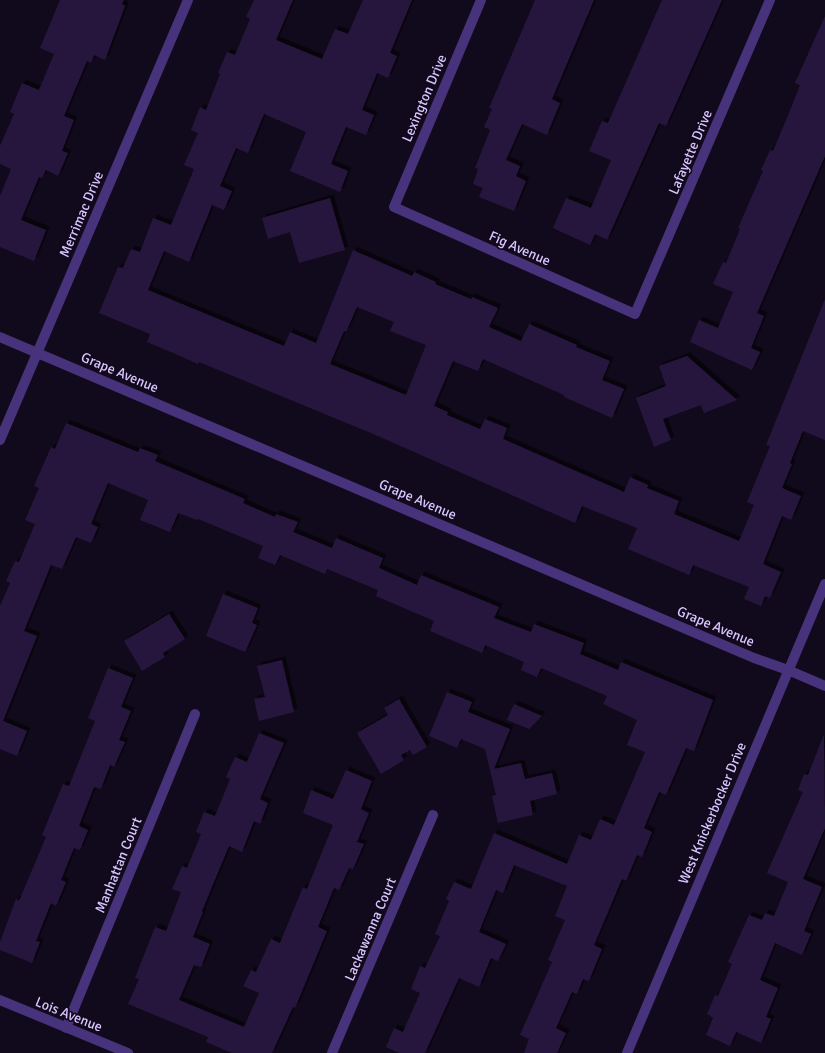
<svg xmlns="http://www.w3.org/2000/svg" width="825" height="1053" font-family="Signika,sans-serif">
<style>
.building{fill:#26163d;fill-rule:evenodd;filter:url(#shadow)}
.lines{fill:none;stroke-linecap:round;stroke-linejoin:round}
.minor{stroke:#46337c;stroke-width:10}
.tertiary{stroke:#46337c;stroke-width:10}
.labels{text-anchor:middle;stroke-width:3.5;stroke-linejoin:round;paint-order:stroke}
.street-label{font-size:14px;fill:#d8c5ff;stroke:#110a1c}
</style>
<defs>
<filter id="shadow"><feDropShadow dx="3.5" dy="-3.5" stdDeviation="0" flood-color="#0009"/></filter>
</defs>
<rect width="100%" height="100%" fill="#110a1c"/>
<path class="building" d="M 60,0 L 124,0 L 122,4 L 125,6 L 105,60 L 94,55 L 91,63 L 87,61 L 64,116 L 74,120 L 62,151 L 68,153 L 58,176 L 46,170 L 42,178 L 39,177 L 21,220 L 46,230 L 34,261 L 0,247 L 0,196 L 11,169 L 0,164 L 0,146 L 14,114 L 10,112 L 22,83 L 39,90 L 54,54 L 40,48 Z
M 254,0 L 293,0 L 276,40 L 322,59 L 335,29 L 348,34 L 363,0 L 412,0 L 390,53 L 397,56 L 388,78 L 377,73 L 362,110 L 374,115 L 366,135 L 346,127 L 331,164 L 348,171 L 340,192 L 290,171 L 306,132 L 264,114 L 248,153 L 236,148 L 220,186 L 232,191 L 224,210 L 212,205 L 189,262 L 164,251 L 148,290 L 284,346 L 290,332 L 316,343 L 353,250 L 412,276 L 414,272 L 436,282 L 435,284 L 471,299 L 472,297 L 498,308 L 489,327 L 521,341 L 529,324 L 577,345 L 576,347 L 610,361 L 602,380 L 624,389 L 612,418 L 564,397 L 564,395 L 483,359 L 478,371 L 453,361 L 434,406 L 448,412 L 447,415 L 480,429 L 485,419 L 507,428 L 503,439 L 624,492 L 630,477 L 648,485 L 647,488 L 679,501 L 674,514 L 739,541 L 754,505 L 747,502 L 770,446 L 766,445 L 825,299 L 825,440 L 803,431 L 790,463 L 792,464 L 782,488 L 801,496 L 791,520 L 782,516 L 763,564 L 781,572 L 770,598 L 765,596 L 761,606 L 744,599 L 749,587 L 693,565 L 689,575 L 628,549 L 637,528 L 582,506 L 575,523 L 378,436 L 199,362 L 198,364 L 171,352 L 147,342 L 150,334 L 99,313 L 118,267 L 123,268 L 131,249 L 140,252 L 153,218 L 171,225 L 194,169 L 184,165 L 198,133 L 191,130 L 200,107 L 206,110 L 220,74 L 218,73 L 227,52 L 235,55 L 250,19 L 246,17 ZM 357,307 L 394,322 L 390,331 L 426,345 L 406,395 L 330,364 L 344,331 L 346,332 Z
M 535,0 L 594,0 L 552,99 L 560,103 L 547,135 L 522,124 L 506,160 L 520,166 L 516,176 L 526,181 L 514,211 L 479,197 L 483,188 L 473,184 L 478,169 L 475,168 L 490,130 L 484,127 L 492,109 L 489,108 Z
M 662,0 L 722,0 L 666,126 L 659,123 L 607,240 L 595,234 L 590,245 L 553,228 L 566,198 L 591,208 L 611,160 L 589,151 L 602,121 L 608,123 Z
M 825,16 L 825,156 L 757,313 L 764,316 L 751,348 L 760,352 L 752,370 L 690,342 L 699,320 L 718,328 L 733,292 L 713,284 L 723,262 L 726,263 L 740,229 L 738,228 L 763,171 L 761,170 L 770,150 L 773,151 L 789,113 L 800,85 L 795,83 Z
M 330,198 L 345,250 L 299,263 L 290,232 L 268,239 L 262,218 Z
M 687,356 L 737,400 L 704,413 L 701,405 L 663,419 L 671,440 L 654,447 L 636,398 L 666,386 L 659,366 Z
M 66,423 L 138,452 L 140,448 L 158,455 L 155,461 L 245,499 L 243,503 L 275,517 L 276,514 L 298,522 L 293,532 L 332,548 L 336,538 L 383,558 L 379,568 L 417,585 L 421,575 L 499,607 L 494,618 L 531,632 L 534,624 L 563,635 L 584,643 L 580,654 L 618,670 L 621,662 L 713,700 L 694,751 L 686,748 L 666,795 L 659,792 L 644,828 L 652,832 L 642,857 L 637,855 L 626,881 L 622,879 L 594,945 L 602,949 L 589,981 L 583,979 L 577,994 L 572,992 L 556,1028 L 566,1033 L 557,1053 L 524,1053 L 529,1039 L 520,1035 L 552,962 L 548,960 L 565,920 L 555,916 L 567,886 L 514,865 L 503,893 L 496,890 L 479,932 L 506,944 L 498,961 L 491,958 L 479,987 L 459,978 L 425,1053 L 399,1053 L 386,1047 L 394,1028 L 403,1032 L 420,993 L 411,989 L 420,966 L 425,968 L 440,936 L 435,934 L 449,901 L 446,899 L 454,882 L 471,889 L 494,833 L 567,864 L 579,835 L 591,840 L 600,819 L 614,825 L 645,752 L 627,745 L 637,720 L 603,704 L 607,696 L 541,668 L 537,677 L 521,670 L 524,662 L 485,645 L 482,653 L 430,631 L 434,621 L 376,596 L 378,590 L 327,569 L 325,574 L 280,555 L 275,565 L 258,558 L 263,546 L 198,519 L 197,520 L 178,513 L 170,532 L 140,520 L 148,500 L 108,483 L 91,524 L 98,527 L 91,543 L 76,537 L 62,569 L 51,565 L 24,631 L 37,636 L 3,721 L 27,731 L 17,756 L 0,749 L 0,606 L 10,583 L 6,581 L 15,561 L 19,562 L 35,524 L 25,520 L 39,488 L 34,486 L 51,447 L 55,449 Z
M 223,594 L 258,608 L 252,623 L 257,625 L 245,652 L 206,636 Z
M 169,614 L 185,639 L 163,653 L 165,657 L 142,671 L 124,641 Z
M 282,660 L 294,712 L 259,721 L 254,699 L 265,697 L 257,666 Z
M 108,668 L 133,678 L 121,707 L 131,711 L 119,740 L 125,742 L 114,767 L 110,765 L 101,789 L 94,787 L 79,826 L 88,830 L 80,850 L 74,848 L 61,880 L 66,882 L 56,906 L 51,903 L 36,941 L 40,942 L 32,963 L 0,950 L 0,942 L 16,899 L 19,901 L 46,837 L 42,835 L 63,784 L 69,786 L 95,721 L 88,718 Z
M 447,692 L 472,702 L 468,712 L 510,729 L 494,769 L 521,763 L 525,779 L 552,773 L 557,794 L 530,801 L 533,815 L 498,823 L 492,796 L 496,795 L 485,749 L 461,739 L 457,748 L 429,736 Z
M 399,699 L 427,747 L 413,755 L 410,750 L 401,755 L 404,760 L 381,774 L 357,733 L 388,715 L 384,708 Z
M 514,704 L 542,716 L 529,729 L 507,720 Z
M 259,733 L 284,743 L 260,799 L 268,803 L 260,824 L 254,821 L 242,852 L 229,846 L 202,911 L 203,912 L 193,937 L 210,944 L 201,967 L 194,965 L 179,1000 L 244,1027 L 259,993 L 243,986 L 251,970 L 256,972 L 271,939 L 280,943 L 303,887 L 307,889 L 333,825 L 303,813 L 311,790 L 333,799 L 346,770 L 372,781 L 361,809 L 369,813 L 357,842 L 364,844 L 353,869 L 349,868 L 339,890 L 334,888 L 318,927 L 327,931 L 295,1008 L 293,1007 L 272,1053 L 232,1053 L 206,1042 L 208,1037 L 128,1004 L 139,979 L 135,978 L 155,927 L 166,931 L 181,892 L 172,889 L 182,866 L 187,868 L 201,834 L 196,832 L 204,812 L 215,816 L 230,779 L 226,777 L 235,757 L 247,762 Z
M 824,734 L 825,828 L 803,879 L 822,887 L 804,931 L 811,934 L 802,955 L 775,943 L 760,980 L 778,988 L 766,1017 L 771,1019 L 761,1043 L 736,1032 L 730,1046 L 706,1035 L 713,1018 L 707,1014 L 715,995 L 718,996 L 732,964 L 728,962 L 749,915 L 762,920 L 765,913 L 774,916 L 788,882 L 767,873 L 803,792 L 798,790 L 804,774 L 808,775 Z"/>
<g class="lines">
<path class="minor" d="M 481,0 L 394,207 L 635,314 L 770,0
M 0,337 L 754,658 L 788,670
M 0,440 L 188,0
M 0,1000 L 128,1053
M 66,1028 L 195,714
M 332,1053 L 433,815"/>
<path class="tertiary" d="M 788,670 L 825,686
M 627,1053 L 825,584"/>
</g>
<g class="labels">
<g class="street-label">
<text transform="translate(424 98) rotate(-67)" y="5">Lexington Drive</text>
<text transform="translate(690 152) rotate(-67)" y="5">Lafayette Drive</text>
<text transform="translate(81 214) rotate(-67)" y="5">Merrimac Drive</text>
<text transform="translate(520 248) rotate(24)" y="5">Fig Avenue</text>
<text transform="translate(120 372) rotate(23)" y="5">Grape Avenue</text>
<text transform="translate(418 499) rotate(23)" y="5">Grape Avenue</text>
<text transform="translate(716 626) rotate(23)" y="5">Grape Avenue</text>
<text transform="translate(712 813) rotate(-67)" y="5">West Knickerbocker Drive</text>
<text transform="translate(118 865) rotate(-68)" y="5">Manhattan Court</text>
<text transform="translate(370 929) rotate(-67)" y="5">Lackawanna Court</text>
<text transform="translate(69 1014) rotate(22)" y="5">Lois Avenue</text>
</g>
</g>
</svg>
